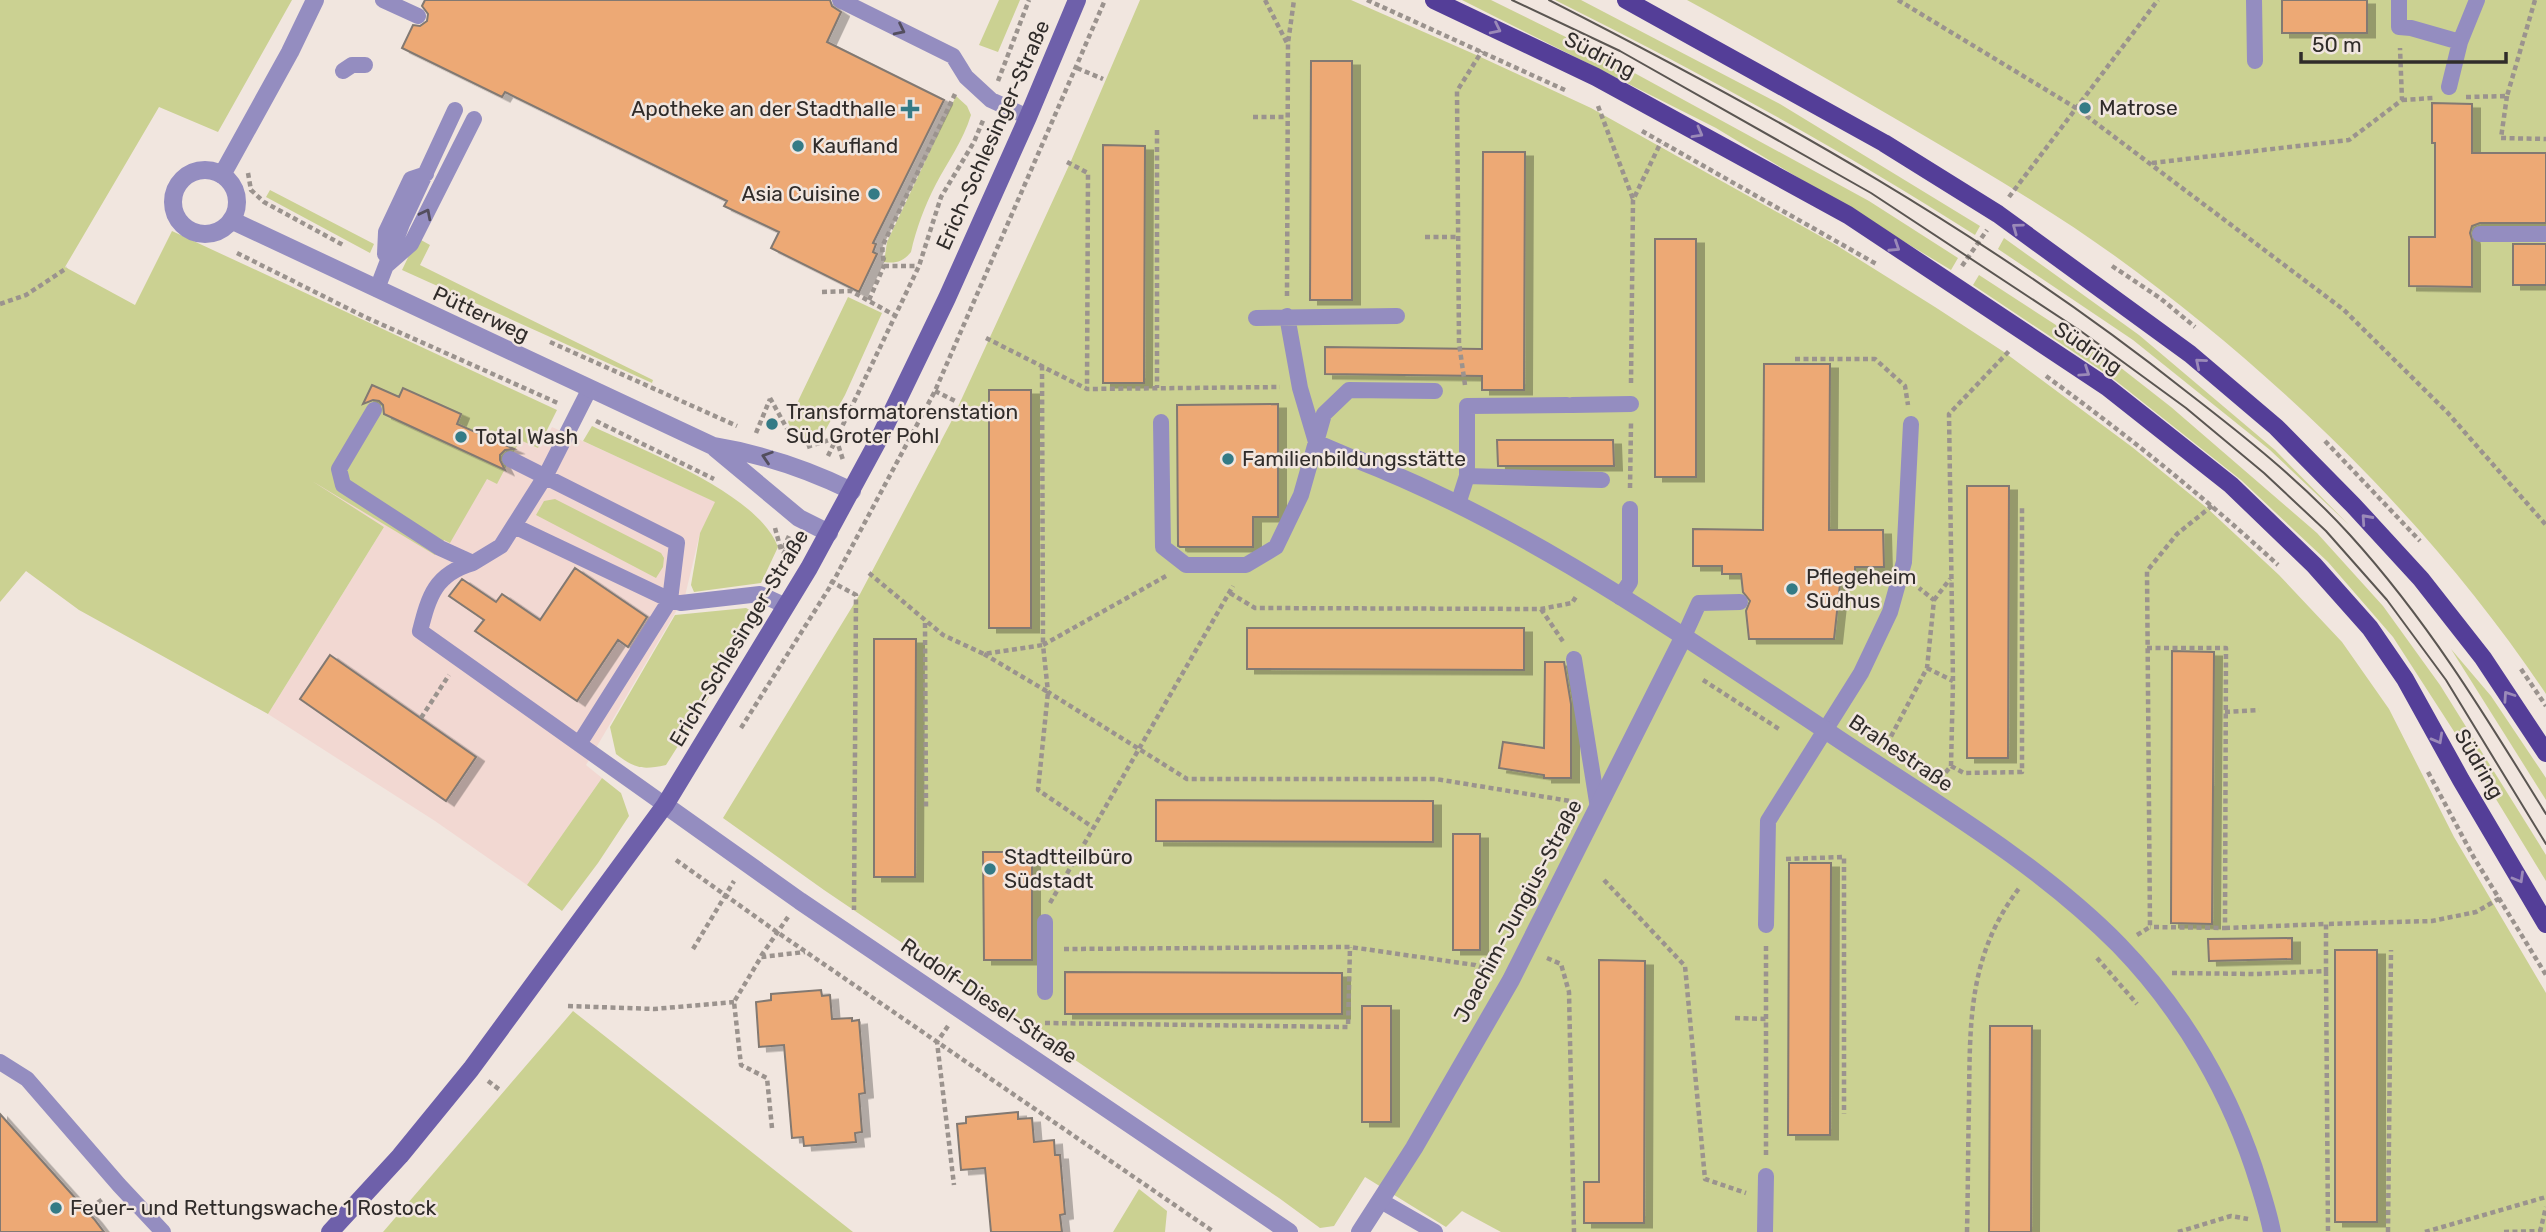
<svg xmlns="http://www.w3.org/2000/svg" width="2546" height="1232" font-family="Rubik,sans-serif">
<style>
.commercial{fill:#f2d8d2}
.green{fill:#cbd192}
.building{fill:#eda974;stroke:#827972;stroke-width:2;filter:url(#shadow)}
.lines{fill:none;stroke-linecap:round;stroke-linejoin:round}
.path{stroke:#9b938e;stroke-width:4.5;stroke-dasharray:5 3.5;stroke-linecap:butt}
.lane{stroke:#948dc0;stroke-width:16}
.street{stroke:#948dc0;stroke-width:18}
.secondary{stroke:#6e60aa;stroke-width:18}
.primary{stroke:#543e98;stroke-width:18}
.tram{stroke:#5b5652;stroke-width:2}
.oneway{stroke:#9b8ab8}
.oneway2{stroke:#534e5e}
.poi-dot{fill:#347b86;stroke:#f1e6df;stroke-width:2.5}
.labels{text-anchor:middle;stroke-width:5;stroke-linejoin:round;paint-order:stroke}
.street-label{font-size:21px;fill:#302c2a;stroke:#f1e6df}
.poi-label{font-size:21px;fill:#302c2a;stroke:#f1e6df;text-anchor:start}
</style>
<defs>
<filter id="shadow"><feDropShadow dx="8" dy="4.5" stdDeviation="0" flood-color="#0004"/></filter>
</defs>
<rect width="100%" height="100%" fill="#f1e6df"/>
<path class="commercial" d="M 375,369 L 541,447 L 552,427 L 716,502 L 700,533 L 685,596 L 586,765 L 602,778 L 527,885 L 435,821 L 268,714 L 384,527 L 312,482 Z"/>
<path class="green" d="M 0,0 L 292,0 L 218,132 L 159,107 L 65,267 L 135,305 L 172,231 L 557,410 L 538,448 L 520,440 L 497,484 L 487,479 L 450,543 L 444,540 L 435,555 L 312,481 L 384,527 L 268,714 L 79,610 L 26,571 L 0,602 Z
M 999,0 L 1020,0 L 998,52 L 979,45 Z
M 1140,0 L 1351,0 L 1474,54 L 1591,108 L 1836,245 L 1935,307 L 2004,352 L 2132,447 L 2207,508 L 2279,575 L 2342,642 L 2389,709 L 2454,837 L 2546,993 L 2546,1232 L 1501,1232 L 1462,1211 L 1446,1227 L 1365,1177 L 1334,1226 L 1320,1228 L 1279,1198 L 824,890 L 723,818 L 860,594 L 951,422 L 1071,161 Z
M 1462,0 L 1491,0 L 1596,52 L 1869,201 L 1958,258 L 1951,270 L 1716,128 Z
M 1555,0 L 1581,0 L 1780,104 L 1980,226 L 1975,235 C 1839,148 1699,72 1555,0 Z
M 1687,0 L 2546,0 L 2546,694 C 2434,526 2278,374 2115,256 C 2047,207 1974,165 1901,122 C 1830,81 1759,39 1687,0 Z
M 956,96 L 967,106 L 971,115 C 963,141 948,161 936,184 C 925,205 916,229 911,252 C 904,261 896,264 884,262 L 887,242 Z
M 270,190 L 374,244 L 370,253 L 266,197 Z
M 2004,238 L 2139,335 L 2275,450 L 2349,525 L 2270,450 L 2133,340 L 1998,249 Z
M 421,240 L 430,245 L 420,265 L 653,380 L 652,383 L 402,270 L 415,243 Z
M 1979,275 L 2116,364 L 2171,407 L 2317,533 L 2383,606 L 2440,685 L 2546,855 L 2546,881 L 2466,750 L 2393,637 L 2328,562 L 2241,480 L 2111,377 L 1973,285 Z
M 848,297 L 882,313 L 845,395 L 821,438 L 804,443 L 796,440 L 788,422 Z
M 592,426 C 643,451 757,492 778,547 L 761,583 L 694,592 L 691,585 L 700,533 L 715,502 L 583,441 Z
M 555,499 L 661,553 L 664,558 L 663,567 L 656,578 L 536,515 L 544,501 Z
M 746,608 L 752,611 L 717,674 L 709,697 L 666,765 C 642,770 636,769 616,754 L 610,727 L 675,615 Z
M 2451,649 L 2491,696 L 2546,778 L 2546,800 Z
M 602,778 L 621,793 L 629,816 L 598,863 L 562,911 L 527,885 Z
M 573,1011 L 853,1232 L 383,1232 Z
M 1139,1189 L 1167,1211 L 1165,1232 L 1113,1232 Z"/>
<path class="building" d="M 425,0 L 830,0 L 832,6 L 841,12 L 827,42 L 944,100 L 873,243 L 876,244 L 873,252 L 877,254 L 859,292 L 771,248 L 779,232 L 724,206 L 727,201 L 505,92 L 502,97 L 402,48 L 413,25 L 420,26 L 427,21 L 428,14 L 422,6 Z
M 2282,0 L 2367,0 L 2367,33 L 2282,33 Z
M 1311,61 L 1352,61 L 1352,300 L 1310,300 Z
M 2432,103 L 2472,104 L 2472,153 L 2546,153 L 2546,223 L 2480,223 L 2472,226 L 2470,233 L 2472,240 L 2472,287 L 2409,286 L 2409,237 L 2435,237 L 2435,143 L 2432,143 Z
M 1103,145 L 1145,146 L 1144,383 L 1103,383 Z
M 1483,152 L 1525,152 L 1524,390 L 1482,390 L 1482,376 L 1325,374 L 1325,347 L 1482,349 Z
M 1655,239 L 1696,239 L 1696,477 L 1655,477 Z
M 2513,244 L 2546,244 L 2546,285 L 2513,285 Z
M 1764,364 L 1830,364 L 1829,530 L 1883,530 L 1884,567 L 1855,567 L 1855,574 L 1841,575 L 1834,639 L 1749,639 L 1746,611 L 1750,601 L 1743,592 L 1741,574 L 1722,574 L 1722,566 L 1693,566 L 1693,529 L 1763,530 Z
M 372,385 L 399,397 L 403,388 L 461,414 L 457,424 L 514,449 L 505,450 L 500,455 L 500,460 L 505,470 L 384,414 L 383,405 L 379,401 L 373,400 L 363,404 Z
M 989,390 L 1031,390 L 1031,628 L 989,628 Z
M 1278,404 L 1278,517 L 1253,517 L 1253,547 L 1180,547 L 1178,546 L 1177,405 Z
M 1497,440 L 1613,440 L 1614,466 L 1498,466 Z
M 1967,486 L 2009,486 L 2008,758 L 1967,758 Z
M 575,568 L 647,617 L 628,647 L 618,640 L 577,701 L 475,631 L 484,620 L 449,596 L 462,579 L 496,602 L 502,594 L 540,620 Z
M 1247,628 L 1524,628 L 1524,670 L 1247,669 Z
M 874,639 L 916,639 L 915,877 L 874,877 Z
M 2172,651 L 2214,652 L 2212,924 L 2171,923 Z
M 330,655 L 476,757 L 446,801 L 300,699 Z
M 1545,662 L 1564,662 L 1571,704 L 1571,778 L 1544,778 L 1544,775 L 1499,768 L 1503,742 L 1544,748 Z
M 1156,800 L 1433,801 L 1433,842 L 1156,841 Z
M 1453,834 L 1480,834 L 1480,950 L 1453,950 Z
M 983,852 L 1032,852 L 1032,960 L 984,960 Z
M 1789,863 L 1831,863 L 1830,1135 L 1788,1135 Z
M 2292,938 L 2292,959 L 2209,961 L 2208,939 Z
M 2335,950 L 2377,950 L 2377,1222 L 2335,1222 Z
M 1599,960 L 1645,961 L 1644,1223 L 1584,1223 L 1584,1182 L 1599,1182 Z
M 1065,972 L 1342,973 L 1342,1014 L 1065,1014 Z
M 821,990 L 822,996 L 830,995 L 832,1019 L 852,1018 L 852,1021 L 859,1020 L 865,1093 L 859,1094 L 862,1132 L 855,1133 L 856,1142 L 804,1146 L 803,1137 L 792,1138 L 784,1045 L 759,1047 L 756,1002 L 771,1000 L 771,994 Z
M 1362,1006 L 1391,1006 L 1391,1122 L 1362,1122 Z
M 1990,1026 L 2032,1026 L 2031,1232 L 1989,1232 Z
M 1018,1112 L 1018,1119 L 1032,1118 L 1034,1142 L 1054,1140 L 1055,1155 L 1060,1155 L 1065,1214 L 1060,1215 L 1062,1232 L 991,1232 L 985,1168 L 961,1170 L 957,1124 L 966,1123 L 966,1117 Z
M 0,1114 L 94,1219 L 104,1232 L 0,1232 Z"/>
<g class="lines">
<path class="path" d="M 1265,0 L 1287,43
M 1367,0 L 1567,91
M 1898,0 L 2076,108 L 2344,310 L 2447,412 L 2546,525
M 1077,68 L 1103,79
M 998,81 L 1029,0
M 2507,96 L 2501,138 L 2546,139
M 2466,97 L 2507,96 L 2535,0
M 2402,100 L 2433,98
M 1598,106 L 1633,199
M 1253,117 L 1287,117
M 1157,130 L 1157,388
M 1642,131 L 1878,265
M 1067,162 L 1088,173 L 1087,389
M 2152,163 L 2349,140 L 2402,100 L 2400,48
M 248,173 L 251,190 L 264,202 L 343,245
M 2009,197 L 2158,0
M 1425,237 L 1459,237
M 237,253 L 365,317 L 560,404
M 884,266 L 918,266
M 1962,266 L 1987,230
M 2112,266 L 2160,298 L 2195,327
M 822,292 L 851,291 L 896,316
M 1287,296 L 1288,43 L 1294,0
M 869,300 L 884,266 L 882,247 L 955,94
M 0,304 L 26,295 L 67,268
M 986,338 L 1087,389 L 1280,387
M 550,342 L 737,426
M 1795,359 L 1875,359 L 1905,386 L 1908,405
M 2046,376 C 2128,436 2203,496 2278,565
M 1631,383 L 1633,200 L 1661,142
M 1465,385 L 1459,343 L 1457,91 L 1482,51
M 935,391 L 955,401
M 770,398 L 795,443
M 596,421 L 714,479
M 756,433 L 770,399
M 836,438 L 843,460
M 2325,441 L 2420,541
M 807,447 L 835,438
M 828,456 L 919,266 L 941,197 L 974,142 L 984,118
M 1630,488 L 1631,423
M 775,528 L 781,550
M 789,536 L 782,551 L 790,556
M 869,573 L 943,635 L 984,654 L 1043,645 L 1042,366
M 1166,576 L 1043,645 L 1048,692 L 1187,779 L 1436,779 L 1576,802
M 830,581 L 856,595 L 854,910
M 1230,593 L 1255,608 L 1541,609 L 1572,603 L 1577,595
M 1934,600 L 1950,579
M 1541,609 L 1564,643
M 925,623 L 926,807
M 2147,648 L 2226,648 L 2225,928 L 2150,927
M 984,654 L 1048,692 L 1038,790 L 1094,828
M 1927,668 L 1953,681
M 2521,669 L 2546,706
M 1703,680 L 1779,729
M 2225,712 L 2259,710
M 421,718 L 449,675
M 741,728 L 833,582 L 935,391 L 1105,0
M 1887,744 L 1927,668 L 1934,600 L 1919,588
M 1951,766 L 1964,773 L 2022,772 L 2022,507
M 2428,772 L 2473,856 L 2546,975
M 1940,779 L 1951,766 L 1953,681 L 1949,414 L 2010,350
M 1786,859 L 1844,857 L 1844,1114
M 676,860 L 777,932 L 1214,1232
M 1604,880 L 1685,966 L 1705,1179 L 1746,1193
M 1050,903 L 1233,586
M 2225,928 L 2326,924
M 2137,935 L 2150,927 L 2147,571 L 2177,534 L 2213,505
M 1766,946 L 1766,1158
M 693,949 L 734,881
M 1064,949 L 1350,947 L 1475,965 L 1491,971
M 761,956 L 788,917
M 1547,958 L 1561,964 L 1569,992 L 1574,1232
M 2097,958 L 2137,1004
M 2326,971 L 2328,1232
M 2172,973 L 2255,974 L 2326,971 L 2326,924 L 2432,921 L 2476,912 L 2500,898
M 568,1006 L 654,1009 L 734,1002
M 1735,1018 L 1766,1019
M 1045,1023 L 1348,1027 L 1350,947
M 948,1026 L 937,1042 L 954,1185
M 488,1081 L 500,1090
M 772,1128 L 767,1078 L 741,1065 L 734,1002 L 761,957 L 805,952
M 91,1208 L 104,1198
M 1967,1232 C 1968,1189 1968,1146 1969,1103 C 1970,1021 1968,955 2020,887
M 2178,1232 L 2231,1216 L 2248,1219
M 2388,1232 L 2391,950
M 2425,1232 L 2546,1197
M 2504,1232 L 2540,1231
M 2540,1232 L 2546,1207"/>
<path class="lane" d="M 383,0 L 418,16
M 840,0 L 953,56 L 966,77 L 991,100 L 1028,117
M 2254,0 L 2255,61
M 2399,0 L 2399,27 L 2411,28 L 2460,42
M 343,71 L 352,65 L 365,65
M 2449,87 L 2460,42 L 2477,0
M 2480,234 L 2546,234
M 385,254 L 386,232 L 411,179 L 426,174
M 387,265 L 411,244 L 474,119
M 377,289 L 402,224 L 455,110
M 1287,316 L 1300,388 L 1316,442 L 1356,459
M 1256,318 L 1397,316
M 1572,405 L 1631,404
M 374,410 L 339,469 L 343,485 L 440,548 L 473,563 L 501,546 L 546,475 L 589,390
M 1161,422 L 1163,547 L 1186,565 L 1246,565 L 1276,547 L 1301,495 L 1324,414 L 1349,390 L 1435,391
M 510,459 L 677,543 L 670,600 L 579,744
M 1467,476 L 1602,480
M 1458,504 L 1467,476 L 1467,406 L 1567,405
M 514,526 L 670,600 L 681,603 L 760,594 L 786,606
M 473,563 C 435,574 429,596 420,631 L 665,805
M 1620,597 L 1630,582 L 1630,509
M 1684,636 L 1699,603 L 1740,602
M 1574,659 L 1598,808
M 1045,922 L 1045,992
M 1766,925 L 1768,821 L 1861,673 L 1890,612 L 1904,562 L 1911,424
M 0,1062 L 27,1079 L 119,1185 L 163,1232
M 1381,1201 L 1435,1232
M 1765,1232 L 1766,1176"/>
<path class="street" d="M173 202a32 32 0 1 1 64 0a32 32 0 1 1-64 0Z
M 222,175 L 290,52 L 315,0
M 231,220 L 713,446 C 762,454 807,469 852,491
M 715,448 L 799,518 L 829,533
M 1356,459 C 1528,526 1681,635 1834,736 C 1931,801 2036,861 2119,945 C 2184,1012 2232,1095 2259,1184 C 2264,1200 2269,1216 2272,1232
M 665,805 L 800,901 L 1289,1232
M 1360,1232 L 1414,1148 L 1511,980 L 1684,636"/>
<path class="secondary" d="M 330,1232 L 400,1156 L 471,1069 L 665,805 L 809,568 L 880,437 L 947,298 L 1028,117 L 1077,0"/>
<path class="primary" d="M 1434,0 L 1596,77 L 1848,215 L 2107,387 L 2231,485 L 2314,565 L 2370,628 L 2405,679 L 2461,780 L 2546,924
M 1626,0 L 1884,143 L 1998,214 L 2190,354 L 2276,427 L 2353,505 L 2421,579 L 2483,658 L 2546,753"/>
<path class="tram" d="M 1512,0 L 1620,51 L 1871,193 L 2082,332 L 2186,408 L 2264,473 L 2326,531 L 2387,600 L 2446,680 L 2546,844
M 1549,0 C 1771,113 1991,236 2187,392 C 2244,436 2301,481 2350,535 C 2428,621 2485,715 2546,814"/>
</g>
<defs><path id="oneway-chevron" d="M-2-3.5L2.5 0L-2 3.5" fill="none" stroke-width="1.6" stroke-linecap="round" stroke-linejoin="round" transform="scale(1.75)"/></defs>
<g class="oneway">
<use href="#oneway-chevron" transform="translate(1496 29) rotate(26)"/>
<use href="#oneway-chevron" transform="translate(1698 133) rotate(29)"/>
<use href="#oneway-chevron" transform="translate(2017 228) rotate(-144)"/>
<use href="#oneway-chevron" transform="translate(1895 247) rotate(33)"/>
<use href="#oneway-chevron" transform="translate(2200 363) rotate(-140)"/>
<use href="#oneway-chevron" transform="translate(2085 372) rotate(34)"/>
<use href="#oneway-chevron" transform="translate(2366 519) rotate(-132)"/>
<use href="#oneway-chevron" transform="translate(2508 696) rotate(-124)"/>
<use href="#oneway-chevron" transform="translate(2438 739) rotate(61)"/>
<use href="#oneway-chevron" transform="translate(2519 878) rotate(60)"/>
</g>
<g class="oneway2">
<use href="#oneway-chevron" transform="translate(900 30) rotate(26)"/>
<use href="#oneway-chevron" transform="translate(426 214) rotate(-63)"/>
<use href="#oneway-chevron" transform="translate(767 457) rotate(-162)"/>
</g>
<g class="poi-dot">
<circle cx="2085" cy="108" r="7"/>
<path d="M906.5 98.5h7v7h7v7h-7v7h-7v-7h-7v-7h7z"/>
<circle cx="798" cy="146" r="7"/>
<circle cx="874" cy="194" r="7"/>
<circle cx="772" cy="424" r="7"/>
<circle cx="461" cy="437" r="7"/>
<circle cx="1228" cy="459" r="7"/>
<circle cx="1792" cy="589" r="7"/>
<circle cx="990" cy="869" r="7"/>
<circle cx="56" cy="1208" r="7"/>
</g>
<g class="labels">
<g class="street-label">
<text transform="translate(1600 55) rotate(27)" y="7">Südring</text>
<text transform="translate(993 135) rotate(-66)" y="7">Erich-Schlesinger-Straße</text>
<text transform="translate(481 314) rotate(25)" y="7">Pütterweg</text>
<text transform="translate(2088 348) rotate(34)" y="7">Südring</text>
<text transform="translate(739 638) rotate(-59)" y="7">Erich-Schlesinger-Straße</text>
<text transform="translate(1901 753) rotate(34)" y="7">Brahestraße</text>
<text transform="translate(2479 764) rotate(60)" y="7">Südring</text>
<text transform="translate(1518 911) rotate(-62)" y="7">Joachim-Jungius-Straße</text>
<text transform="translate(989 1001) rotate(34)" y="7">Rudolf-Diesel-Straße</text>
</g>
<g class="poi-label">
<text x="2099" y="115">Matrose</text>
<text x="896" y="116" text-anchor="end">Apotheke an der Stadthalle</text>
<text x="812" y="153">Kaufland</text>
<text x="860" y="201" text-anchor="end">Asia Cuisine</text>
<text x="786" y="419">Transformatorenstation<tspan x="786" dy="24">Süd Groter Pohl</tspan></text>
<text x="475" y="444">Total Wash</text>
<text x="1242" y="466">Familienbildungsstätte</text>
<text x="1806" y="584">Pflegeheim<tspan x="1806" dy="24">Südhus</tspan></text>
<text x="1004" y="864">Stadtteilbüro<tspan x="1004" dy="24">Südstadt</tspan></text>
<text x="70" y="1215">Feuer- und Rettungswache 1 Rostock</text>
</g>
</g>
<path d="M2301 52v10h205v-10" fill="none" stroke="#302c2a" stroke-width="3.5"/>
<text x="2312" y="52" font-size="21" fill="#302c2a" stroke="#f1e6df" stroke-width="5" paint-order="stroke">50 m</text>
</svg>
